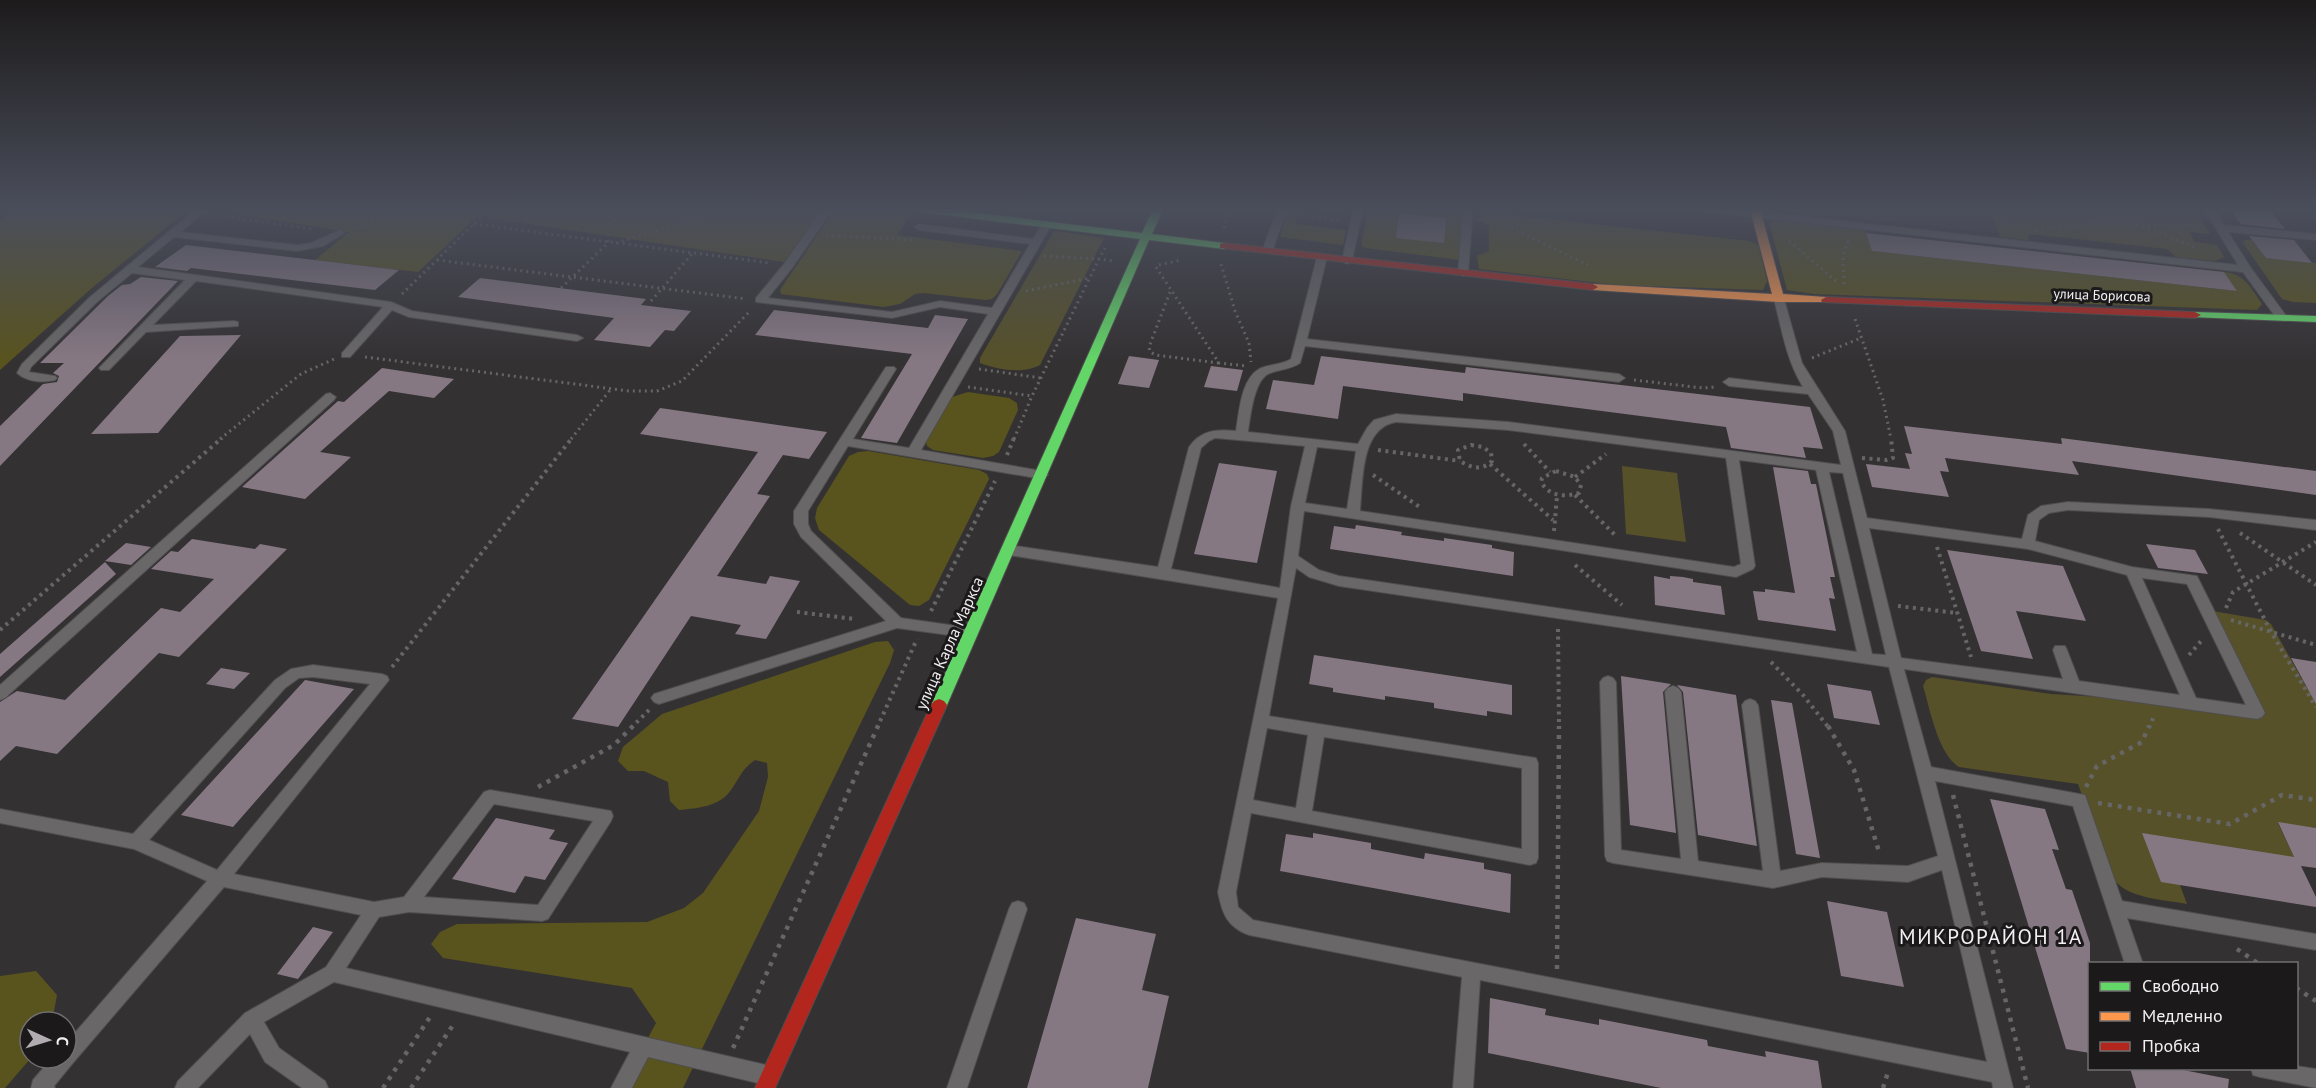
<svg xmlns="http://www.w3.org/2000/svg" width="2316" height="1088" font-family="'PT Sans',sans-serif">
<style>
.built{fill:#40373d}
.green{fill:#565129}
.forest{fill:#59531e}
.building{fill:#867883}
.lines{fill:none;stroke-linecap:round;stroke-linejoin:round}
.lane-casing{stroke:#4f4d4e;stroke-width:2}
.fast-casing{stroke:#4f4d4e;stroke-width:2}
.slow-casing{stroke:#4f4d4e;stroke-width:2}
.jam-casing{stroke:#4f4d4e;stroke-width:2}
.path-far2{stroke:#676667;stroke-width:3;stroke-dasharray:2 4;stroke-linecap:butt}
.path-far1{stroke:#676667;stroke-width:4;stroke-dasharray:3 4.5;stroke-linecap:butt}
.path{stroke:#676667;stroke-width:4.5;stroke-dasharray:4 6;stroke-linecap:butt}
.lane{fill:#696768;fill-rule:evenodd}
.fast{fill:#63d668;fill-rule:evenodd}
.slow{fill:#ff974d;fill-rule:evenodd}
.jam{fill:#b3261e;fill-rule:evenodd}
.labels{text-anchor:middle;stroke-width:6;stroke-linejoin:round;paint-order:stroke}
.far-street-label{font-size:14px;fill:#f3eff2;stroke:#1b191a}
.street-label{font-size:16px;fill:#f3eff2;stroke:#1b191a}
.near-neighbourhood-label{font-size:21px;letter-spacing:1.5px;fill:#f3eff2;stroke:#1b191a}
</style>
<rect width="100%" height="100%" fill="#343133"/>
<path class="built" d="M 1778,209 L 1989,209 L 2000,233 L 1778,211 Z"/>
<path class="green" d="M 497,209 L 823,209 L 784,262 L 488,218 Z
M 1989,209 L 2193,209 L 2210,234 L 2189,232 L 2195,242 L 2217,245 L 2224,257 L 2215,261 L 2176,257 L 2167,249 L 2029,234 L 2028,240 L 2000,237 Z
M 1054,231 L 1104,238 L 1040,365 C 1024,374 998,370 980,363 L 980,358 Z
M 1622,466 L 1677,473 L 1686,542 L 1626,534 Z
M 2206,610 L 2266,620 L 2271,624 L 2307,688 L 2316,689 L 2316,828 L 2278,823 L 2294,857 L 2180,885 L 2187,904 C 2161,899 2126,899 2111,876 L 2078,784 L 1959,767 C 1938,754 1930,709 1923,686 L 1926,680 L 1932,677 L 2051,694 L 2134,699 L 2256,713 Z"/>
<path class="forest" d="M 15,209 L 189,209 L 93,287 L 0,370 L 0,220 Z
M 248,209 L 485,209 L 418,272 L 315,260 L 349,232 L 240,215 Z
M 835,209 L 867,209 L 911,215 L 897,235 L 1022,251 L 997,294 L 992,299 L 985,300 L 924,293 L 915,294 L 900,304 L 884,307 L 781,294 L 780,290 Z
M 1368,209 L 1463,209 L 1460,260 L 1366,248 L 1362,246 L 1362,241 Z
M 1484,212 L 1749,241 L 1758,245 L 1767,281 L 1763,290 L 1617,285 L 1479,269 L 1477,256 L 1489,251 L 1489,226 L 1477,220 Z
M 1287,213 L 1297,218 L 1296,224 L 1346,230 L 1343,245 L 1280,237 Z
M 1775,220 L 1865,230 L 1872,251 L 2237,291 L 2224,272 C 2245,274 2251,288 2262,304 L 2257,310 L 1814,294 L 1787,290 L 1769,222 Z
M 2244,240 L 2252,240 L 2266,258 L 2316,263 L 2316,303 L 2293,302 L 2282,299 L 2243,243 Z
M 968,392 L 1009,398 L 1017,403 L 1018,410 L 999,452 L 993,456 L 983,458 L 933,450 L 927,446 L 925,438 L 952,397 Z
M 868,451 L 979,470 L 987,474 L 989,479 L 929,600 L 919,606 L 910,605 L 819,530 L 815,518 L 817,508 L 849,456 L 858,452 Z
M 888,641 L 894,650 L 890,663 L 683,1088 L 621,1088 L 656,1023 L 632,988 L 443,958 L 431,944 L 440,932 L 457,924 L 647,922 L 684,908 L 703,893 L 759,811 L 768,777 L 767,763 L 755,760 C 741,770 741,776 731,790 C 719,807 698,808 679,810 L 670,801 L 668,782 L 644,771 L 628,771 L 618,761 L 623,747 L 662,714 L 875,642 Z
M 36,971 L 57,995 L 52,1022 L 30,1022 L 31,1058 L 5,1088 L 0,1088 L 0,976 Z"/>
<path class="building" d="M 2229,209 L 2269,209 L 2285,229 L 2241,224 Z
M 1399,213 L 1446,218 L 1444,243 L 1396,238 Z
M 1866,233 L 2224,272 L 2237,291 L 1872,251 Z
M 2249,236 L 2294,240 L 2312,263 L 2266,258 Z
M 186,245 L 315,260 L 399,270 L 375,290 L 191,268 L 187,271 L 155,267 Z
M 141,277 L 178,281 L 0,466 L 0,426 L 43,384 L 57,382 L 59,376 L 53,373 L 64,363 L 40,363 L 108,296 L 122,285 L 130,284 Z
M 480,278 L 646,299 L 641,305 L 691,311 L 674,331 L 665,330 L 650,347 L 594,340 L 614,318 L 458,297 Z
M 774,310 L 928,328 L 935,315 L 968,319 L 897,443 L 861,438 L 912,354 L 755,335 Z
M 241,335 L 158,433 L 91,434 L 180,336 Z
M 1129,356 L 1159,360 L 1149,388 L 1118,384 Z
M 1321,356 L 1465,373 L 1466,367 L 1810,407 L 1823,449 L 1803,447 L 1806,458 L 1731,448 L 1726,427 L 1463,393 L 1463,401 L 1343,386 L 1338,419 L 1266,409 L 1273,380 L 1314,385 Z
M 1211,366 L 1243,370 L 1237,391 L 1204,387 Z
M 382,368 L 454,379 L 434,398 L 389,391 L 320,452 L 351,457 L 305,499 L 242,487 L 338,401 L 344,402 Z
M 660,408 L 827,432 L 809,459 L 783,455 L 757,494 L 770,496 L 717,576 L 766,584 L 770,576 L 800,581 L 766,639 L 735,634 L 741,625 L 691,616 L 618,727 L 572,719 L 758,452 L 640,434 Z
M 1904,426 L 2062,444 L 2061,438 L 2316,471 L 2316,495 L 2072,461 L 2079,475 L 1945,458 L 1949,472 L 1940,471 L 1949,497 L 1872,487 L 1866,464 L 1910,469 L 1905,453 L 1912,454 Z
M 1219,463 L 1277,471 L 1257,563 L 1194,554 Z
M 1773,467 L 1808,471 L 1811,484 L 1816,484 L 1835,577 L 1830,577 L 1835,599 L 1829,598 L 1836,631 L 1758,620 L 1753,591 L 1765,592 L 1765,589 L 1795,593 Z
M 1356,525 L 1402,532 L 1401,535 L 1444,541 L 1444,538 L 1492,545 L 1492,548 L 1514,552 L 1513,576 L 1330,549 L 1334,526 L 1355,529 Z
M 192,539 L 255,549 L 260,544 L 287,549 L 179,657 L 159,653 L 57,754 L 16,746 L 0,761 L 0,702 L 17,691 L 65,700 L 161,608 L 180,612 L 214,579 L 151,569 L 171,551 L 178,552 Z
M 126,543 L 151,547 L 131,565 L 105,561 Z
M 2146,544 L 2195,550 L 2208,574 L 2158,568 Z
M 1947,550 L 2063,566 L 2086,621 L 2016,611 L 2033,659 L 1981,651 Z
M 105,562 L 116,574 L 0,677 L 0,654 Z
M 1654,576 L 1670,579 L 1670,576 L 1683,577 L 1693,579 L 1693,582 L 1721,586 L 1725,615 L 1655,605 Z
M 1314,655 L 1512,685 L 1512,715 L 1487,711 L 1487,716 L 1434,708 L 1434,703 L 1385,696 L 1385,700 L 1333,692 L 1333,688 L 1309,684 Z
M 2291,658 L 2316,662 L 2316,704 Z
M 221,668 L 250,673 L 234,689 L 206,684 Z
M 1621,676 L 1671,684 L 1663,692 L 1676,833 L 1630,825 Z
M 305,680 L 354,689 L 233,827 L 181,815 Z
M 1827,684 L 1871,691 L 1880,725 L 1834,718 Z
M 1677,685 L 1736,695 L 1757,846 L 1698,835 L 1683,692 Z
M 1771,700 L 1792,703 L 1820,858 L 1796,854 Z
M 1990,799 L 2045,809 L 2059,850 L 2052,849 L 2066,889 L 2072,890 L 2090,943 L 2090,1053 L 2066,1049 Z
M 496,818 L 555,830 L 549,839 L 568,843 L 545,880 L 525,876 L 515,893 L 452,879 Z
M 2278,822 L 2316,828 L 2316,868 L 2301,866 L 2316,897 L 2316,907 L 2161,882 L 2142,833 L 2294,857 Z
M 1313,833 L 1371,843 L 1371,849 L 1424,859 L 1425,853 L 1484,863 L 1484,869 L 1511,874 L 1510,913 L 1280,871 L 1286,834 L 1313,838 Z
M 1827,901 L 1887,912 L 1904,987 L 1841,976 Z
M 1076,918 L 1156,934 L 1142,990 L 1169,996 L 1148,1088 L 1027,1088 Z
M 313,927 L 333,932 L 298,979 L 277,974 Z
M 1490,998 L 1546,1009 L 1545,1015 L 1599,1025 L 1599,1019 L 1707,1040 L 1708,1046 L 1766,1057 L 1765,1051 L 1818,1061 L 1822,1088 L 1661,1088 L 1488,1053 Z
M 2130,1068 L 2173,1068 L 2229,1079 L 2228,1088 L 2136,1088 Z"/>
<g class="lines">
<g class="lane-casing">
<path id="lane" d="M 196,209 L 207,209 L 181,232 L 297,245 L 311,243 L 340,230 L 345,233 L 323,246 L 297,251 L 174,237 L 138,267 L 391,302 L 412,311 L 577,335 L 583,338 L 577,341 L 409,317 L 392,310 L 350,357 L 342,357 L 342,353 L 383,307 L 196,281 L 153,325 L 234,321 L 238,322 L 238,326 L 146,332 L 109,370 L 101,370 L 99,368 L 101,366 L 185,280 L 132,273 L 98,301 L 31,367 L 29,372 L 55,376 L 57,378 L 55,380 C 42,383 27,382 17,373 L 22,364 L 90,297 Z
M 823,209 L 833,209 L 792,268 L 768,298 L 892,312 L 940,301 L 992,308 L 1030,244 L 919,230 L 914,227 L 919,224 L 1033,239 L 1043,222 L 1051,222 L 1052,224 L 921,450 L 1042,471 L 1048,475 L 1042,479 L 848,446 L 808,511 L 808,524 L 811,531 L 901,618 L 971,628 L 976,629 L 978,633 L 976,637 L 971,638 L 897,628 L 659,704 L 654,702 L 651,698 L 654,694 L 886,621 L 801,537 L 794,524 L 794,511 L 886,367 L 894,367 L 896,369 L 853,439 L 909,448 L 988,314 L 940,307 L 892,318 L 756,302 L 756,298 L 784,264 Z
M 1277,209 L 1287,209 L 1273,249 L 1268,252 L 1264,251 L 1263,249 Z
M 1353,209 L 1363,209 L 1352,261 L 1347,264 L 1342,261 Z
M 1463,209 L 1473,209 L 1468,273 L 1463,276 L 1458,273 Z
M 1703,209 L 1734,209 L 2238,265 L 2204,209 L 2214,209 L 2224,225 L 2316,234 L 2316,240 L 2228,232 L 2251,268 L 2287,317 L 2281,320 L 2277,319 L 2243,272 L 1708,212 Z
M 1322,254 L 1327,257 L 1307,339 L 1619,374 L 1625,378 L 1619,382 L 1305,346 L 1300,363 C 1290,370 1279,369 1268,374 C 1254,381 1250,418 1248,432 L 1358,444 L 1367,428 L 1374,420 L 1396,414 L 1508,422 L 1841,465 L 1833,431 L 1808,394 L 1729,386 L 1723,382 L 1729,378 L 1803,387 C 1786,359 1782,330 1774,299 L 1779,296 L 1784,299 L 1802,363 L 1845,431 L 1867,518 L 2022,539 L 2028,515 L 2041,506 L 2068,502 L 2209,509 L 2316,520 L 2316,530 L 2209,517 L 2068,510 L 2049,513 L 2039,520 L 2035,541 L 2132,567 L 2197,576 L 2265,713 L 2262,717 L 2257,719 L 1904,669 L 1931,767 L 2085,795 L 2122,901 L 2316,934 L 2316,950 L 2127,918 L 2143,964 L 2125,964 L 2073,806 L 1935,781 L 2013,1088 L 1993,1088 L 1992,1082 L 1480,980 L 1473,1088 L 1453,1088 L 1462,977 L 1249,935 C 1227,927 1222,913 1218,892 L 1278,598 L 1009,555 L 1002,550 L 1009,545 L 1158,567 L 1189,447 C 1201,430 1216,429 1236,431 C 1239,413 1241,379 1259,369 C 1269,364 1281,365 1291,359 L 1317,257 ZM 1396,422 L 1508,430 L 1726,458 L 1741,564 L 1734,567 L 1360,511 C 1363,482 1360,428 1396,422 ZM 1215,438 L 1305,446 L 1291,506 L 1280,588 L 1171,569 L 1201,448 L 1209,441 ZM 1317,447 L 1356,451 L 1347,509 L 1305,503 ZM 1739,460 L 1816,470 L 1857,652 L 1339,576 L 1319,570 L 1298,556 L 1304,511 L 1736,577 L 1753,569 L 1755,566 ZM 1829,472 L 1843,473 L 1886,655 L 1872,654 ZM 1869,528 L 2028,549 L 2127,575 L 2180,695 L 2079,681 L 2067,650 L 2065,646 L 2055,646 L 2053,650 L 2063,679 L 1901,658 ZM 1296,568 L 1309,577 L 1339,586 L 1889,667 L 1938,856 L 1908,866 L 1822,863 L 1780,871 L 1758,705 L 1755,701 L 1750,699 L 1745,701 L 1742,705 L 1763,871 L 1698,861 L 1681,692 L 1678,688 L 1673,686 L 1668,688 L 1665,692 L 1681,859 L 1621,850 L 1616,682 L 1613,678 L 1608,676 L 1603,678 L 1600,682 L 1605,856 L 1607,861 L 1613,863 L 1773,888 L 1822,877 L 1908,882 L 1942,870 L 1987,1062 L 1253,920 L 1238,907 L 1236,892 L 1251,813 L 1530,865 L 1536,863 L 1538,858 L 1538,763 L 1536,758 L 1269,716 ZM 2142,578 L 2187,584 L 2246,705 L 2196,698 ZM 1267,728 L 1308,735 L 1296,808 L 1253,800 ZM 1324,737 L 1522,768 L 1522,849 L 1312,811 Z
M 330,393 L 336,397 L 334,400 L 5,698 L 0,700 L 0,685 L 326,394 Z
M 313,665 L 382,674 L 387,676 L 389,680 L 234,874 L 374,902 L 404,897 L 484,792 L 490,790 L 611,811 L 613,816 L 611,821 L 548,919 L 542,921 L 409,912 L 379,917 L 346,968 L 766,1065 L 773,1068 L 776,1075 L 773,1082 L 766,1085 L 648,1057 L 632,1088 L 611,1088 L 630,1052 L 334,982 L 264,1022 L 279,1048 L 325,1081 L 328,1088 L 302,1088 L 265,1062 L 250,1034 L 198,1088 L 175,1088 L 178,1081 L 245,1013 L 326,967 L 361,915 L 224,887 L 72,1064 L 54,1086 L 55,1088 L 31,1088 L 33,1080 L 52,1058 L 66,1058 L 66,1043 L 207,881 L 134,849 L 0,823 L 0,809 L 133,834 L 275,680 L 291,669 ZM 313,677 L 370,684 L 217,870 L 149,840 L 285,688 L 299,678 ZM 494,804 L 593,821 L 538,905 L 424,897 Z
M 1018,901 L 1024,903 L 1027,909 L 967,1088 L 947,1088 L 1009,909 L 1012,903 Z
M 2296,1066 L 2316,1069 L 2316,1088 L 2260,1077 L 2253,1075 L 2251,1068 L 2296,1068 Z"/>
</g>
<g class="fast-casing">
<path id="fast" d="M 915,209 L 944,209 L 1142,233 L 1153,209 L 1163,209 L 1152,234 L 1224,243 L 1229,246 L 1224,249 L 1149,240 L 947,705 L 944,709 L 939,711 L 934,709 L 931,705 L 1140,239 L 920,212 Z
M 2195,312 L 2316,316 L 2316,322 L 2191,317 L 2191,313 Z"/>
</g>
<g class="slow-casing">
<path id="slow" d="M 1750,209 L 1760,209 L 1783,294 L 1826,297 L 1831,300 L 1830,302 L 1779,302 L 1593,290 L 1588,287 L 1593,284 L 1772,294 Z"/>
</g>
<g class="jam-casing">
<path id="jam" d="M 1224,243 L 1593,284 L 1598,287 L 1593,290 L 1220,248 L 1220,244 Z
M 1826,297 L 2195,312 L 2201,315 L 2195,318 L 1822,302 L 1821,300 Z
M 939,699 L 944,701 L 947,705 L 775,1088 L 755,1088 L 931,705 L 934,701 Z"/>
</g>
<path class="path-far2" d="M 1997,209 L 2007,230
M 2101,209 L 2131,221
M 1295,214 L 1341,220
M 214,215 L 313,229
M 1484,215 L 1588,265
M 474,224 L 770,263
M 2137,224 L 2194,247
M 1224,228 L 1230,209
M 353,229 L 412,209
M 2035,230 L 2096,223 L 2200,225
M 826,235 L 912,240
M 1789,241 L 1836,281
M 616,243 L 726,209
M 1044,256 L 1099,259 L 1105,248
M 437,260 L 746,299
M 1221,264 L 1235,311 L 1249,343 L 1251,362
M 1159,265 L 1181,260
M 1156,267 L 1219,363 L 1247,366
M 1844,284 L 1843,256 L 1849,238
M 561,288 L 608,243 L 611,209
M 1026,291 L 1089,278
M 1170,292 L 1149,347 L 1150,352 L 1156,355 L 1219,363
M 402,294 L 489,209
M 651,301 L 692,254
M 1855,319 L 1883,400 L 1891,439
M 365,357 L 629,391 L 657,391 L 682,381 L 751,310
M 1812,358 L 1861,338
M 979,369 L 1041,378
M 1634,380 L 1703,388 L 1716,387
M 968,387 L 1032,396
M 220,439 L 301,374 L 334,359
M 571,439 L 611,389
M 1014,439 L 1032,396 L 1099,259 L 1113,261"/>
<path class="path-far1" d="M 1524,444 L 1550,472
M 1471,445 L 1483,447 L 1491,453 L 1492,461 C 1482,471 1471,468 1460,461 L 1458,450 Z
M 1378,450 L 1460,461
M 1007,455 L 1014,438
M 1862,458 L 1886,460 L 1893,458 L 1891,438
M 1490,464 L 1553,520
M 1556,471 L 1575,477 L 1581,485 L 1579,493 C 1564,497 1550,497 1541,482 L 1542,478 Z
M 1373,475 L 1421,508
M 1575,477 L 1606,454
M 1575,495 L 1617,537
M 2218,529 L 2271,632 L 2316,707
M 1554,531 L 1557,496
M 2240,533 L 2316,585
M 1937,547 L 1971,657
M 1575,565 L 1622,605
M 1898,606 L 1957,613
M 2226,608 L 2233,592 L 2316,542
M 931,611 L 995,481
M 797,612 L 855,619
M 2231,620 L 2316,645
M 1558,629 L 1559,728
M 0,630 L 222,438
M 2189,655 L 2202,640
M 1771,662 L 1803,695 L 1829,728
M 392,667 L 572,438
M 631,728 L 649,710
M 877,728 L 917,639
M 2149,728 L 2154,716"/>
<path class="path" d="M 1828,726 L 1854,770 L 1880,855
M 538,787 L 614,745 L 633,726
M 2086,787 L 2097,766 L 2142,742 L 2149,726
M 1953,795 L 2028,1088
M 2098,803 L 2230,824 L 2282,795 L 2316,800
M 2237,949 L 2259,964
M 1557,969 L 1559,726
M 2296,988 L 2316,1001
M 733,1048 L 878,726
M 383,1088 L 432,1014
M 411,1088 L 455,1022
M 1883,1088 L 1888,1072"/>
<use href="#lane" class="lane"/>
<use href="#fast" class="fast"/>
<use href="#slow" class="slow"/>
<use href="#jam" class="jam"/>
</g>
<linearGradient id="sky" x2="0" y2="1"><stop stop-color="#1d1b1c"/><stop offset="0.58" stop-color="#4a4e5b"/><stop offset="1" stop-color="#4a4e5b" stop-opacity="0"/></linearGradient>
<rect width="2316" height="361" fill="url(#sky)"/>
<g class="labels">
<g class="far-street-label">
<text transform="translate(2102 295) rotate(2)" y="5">улица Борисова</text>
</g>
<g class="street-label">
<text transform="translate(949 643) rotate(-66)" y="6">улица Карла Маркса</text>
</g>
<g class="near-neighbourhood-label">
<text x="1991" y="944">МИКРОРАЙОН 1А</text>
</g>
</g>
<rect x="2088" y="962" width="210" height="108" fill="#1b191a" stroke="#716f70" stroke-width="1.5"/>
<rect x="2100" y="982" width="30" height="9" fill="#63d668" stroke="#716f70" stroke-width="1.5"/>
<text x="2142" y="992" font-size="18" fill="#f3eff2">Свободно</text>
<rect x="2100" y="1012" width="30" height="9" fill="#ff974d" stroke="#716f70" stroke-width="1.5"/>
<text x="2142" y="1022" font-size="18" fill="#f3eff2">Медленно</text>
<rect x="2100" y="1042" width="30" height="9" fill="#b3261e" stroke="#716f70" stroke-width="1.5"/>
<text x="2142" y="1052" font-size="18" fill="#f3eff2">Пробка</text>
<g transform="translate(48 1040) rotate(94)"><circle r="28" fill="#1b191a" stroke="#716f70" stroke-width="1.5"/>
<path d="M0-4.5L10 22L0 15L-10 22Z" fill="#b0acaf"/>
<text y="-9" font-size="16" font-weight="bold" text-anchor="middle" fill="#f3eff2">С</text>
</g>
</svg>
